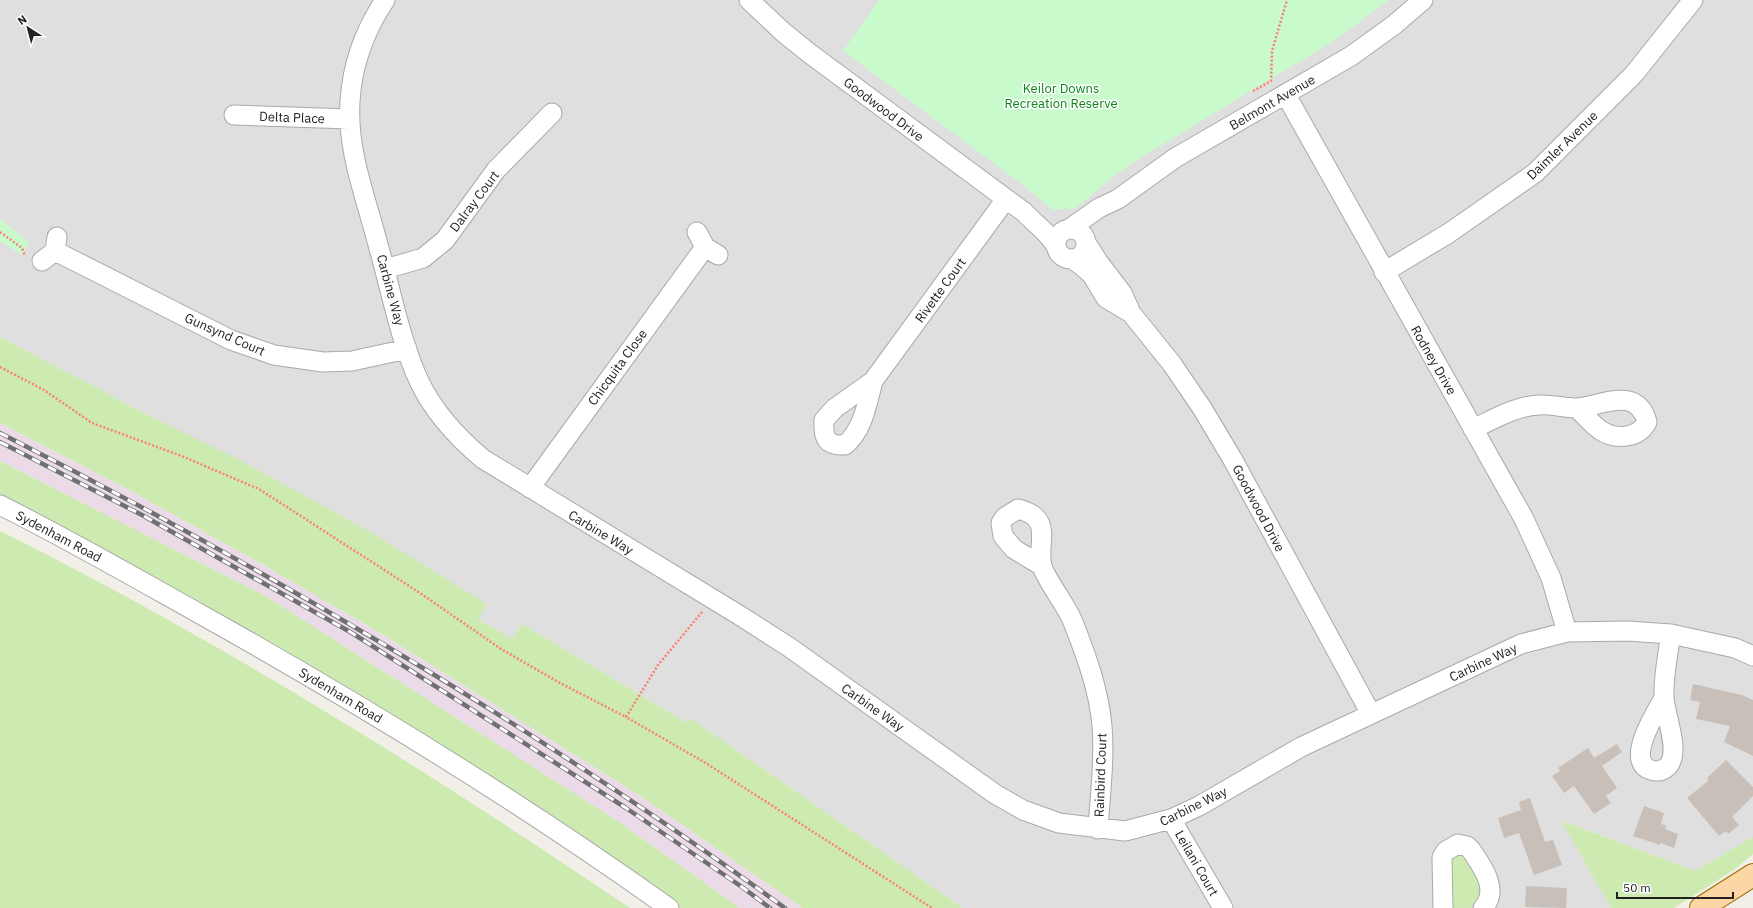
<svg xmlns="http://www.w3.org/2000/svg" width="1753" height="908" font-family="'IBM Plex Sans',sans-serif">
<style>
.residential{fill:#e0dfdf}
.industrial{fill:#ebdbe8}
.grass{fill:#cdebb0}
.park{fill:#c8facc}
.building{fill:#c7bfb8}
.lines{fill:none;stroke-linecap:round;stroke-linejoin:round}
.street-casing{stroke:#a9a9a9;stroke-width:21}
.primary-casing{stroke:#a06b00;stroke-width:24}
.path{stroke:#fa8072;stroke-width:2.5;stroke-dasharray:2 2;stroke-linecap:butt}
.street{stroke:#fff;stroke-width:19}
.primary{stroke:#fcd6a4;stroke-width:22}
.rail-casing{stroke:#707070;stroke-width:4.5}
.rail{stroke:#fff;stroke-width:3;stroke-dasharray:9;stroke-linecap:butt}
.labels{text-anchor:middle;stroke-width:3;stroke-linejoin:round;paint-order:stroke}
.park-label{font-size:13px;fill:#0c8416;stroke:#fff}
.street-label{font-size:13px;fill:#222;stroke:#fff}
</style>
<rect width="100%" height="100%" fill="#f2efe9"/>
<path class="residential" d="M 0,0 L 1753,0 L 1753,837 L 1695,871 L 1562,820 L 1611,908 L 963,908 L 690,718 L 687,723 L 522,624 L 512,639 L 478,619 L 487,604 L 148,415 L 0,337 Z"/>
<path class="industrial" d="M 0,423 L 133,492 L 260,563 L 377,631 L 639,795 L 803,908 L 740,908 L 616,820 L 264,595 L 0,461 Z"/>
<path class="grass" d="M 0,337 L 148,415 L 238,459 L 372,533 L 487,604 L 478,619 L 512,639 L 522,624 L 687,723 L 690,718 L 963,908 L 803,908 L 639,795 L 377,631 L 260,563 L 133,492 L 0,423 Z
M 0,461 L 264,595 L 616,820 L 740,908 L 680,908 L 596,847 L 0,499 Z
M 0,531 C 219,640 428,771 630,908 L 0,908 Z
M 1561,820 L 1695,871 L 1753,837 L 1753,854 L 1735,869 L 1674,908 L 1611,908 Z
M 1457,853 C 1472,856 1493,903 1470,908 C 1465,908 1457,908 1452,908 C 1451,896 1445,858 1457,853 Z"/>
<path class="park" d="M 879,0 L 1389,0 L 1332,42 L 1140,158 L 1115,175 L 1076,208 L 1053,210 L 1023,185 L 843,51 Z
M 0,219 L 30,243 L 21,254 L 0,241 Z"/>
<path class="building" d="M 1693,684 L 1742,695 L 1753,700 L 1753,756 L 1724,742 L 1730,726 L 1696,719 L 1700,702 L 1690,700 Z
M 1617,744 L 1622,752 L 1602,766 L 1617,788 L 1606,796 L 1611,803 L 1594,814 L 1574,786 L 1564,793 L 1552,776 L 1560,771 L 1558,768 L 1588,748 L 1594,758 Z
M 1726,760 L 1753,787 L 1753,796 L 1732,817 L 1739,825 L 1728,834 L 1726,831 L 1719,836 L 1687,798 L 1709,780 L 1707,778 Z
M 1530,798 L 1545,842 L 1553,840 L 1562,865 L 1534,875 L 1519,833 L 1504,838 L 1498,818 L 1521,810 L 1519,802 Z
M 1644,806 L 1664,813 L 1661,824 L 1667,826 L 1665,829 L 1678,834 L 1674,848 L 1661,843 L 1660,845 L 1633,836 Z
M 1526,886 L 1567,888 L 1566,908 L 1525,907 Z"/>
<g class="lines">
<g class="street-casing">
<path id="street" d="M 385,0 C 365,30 352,66 350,102 C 347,150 365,195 377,241 C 390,286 400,341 420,383 C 435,414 458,438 483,459 L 739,615 L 789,647 L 995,794 L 1023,810 L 1059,823 L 1125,831 L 1171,819 L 1199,806 L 1301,747 L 1521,644 L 1567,632 L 1628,631 L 1671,634 L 1735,648 L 1753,656
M 749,0 L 783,32 L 809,53 L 1024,212 C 1035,224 1048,232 1056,246
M 1286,95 L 1524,519 L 1551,578 L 1567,632
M 234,115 L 350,119
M1056 244a15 15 0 1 1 30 0a15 15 0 1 1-30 0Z
M 1069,229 L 1099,208 L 1118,199 L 1175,158 L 1351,56 L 1394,25 L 1423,0
M 697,232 L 705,247 L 718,255
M 1087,244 L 1099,263 L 1122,293 L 1131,313 L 1172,364 L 1202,408 L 1233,460 L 1371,714
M 55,251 L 231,340 L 274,355 L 323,362 L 352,361 L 407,349
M 1072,259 L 1082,266 L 1092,275 L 1106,298 L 1131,313
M 42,261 L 55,251 L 57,237
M 385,269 L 423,258 L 445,240 L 496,170 L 552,113
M 1384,272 L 1449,233 L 1535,173 L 1634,74 L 1693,0
M 873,381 C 867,404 863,430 845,445 C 826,446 823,438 824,420 L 835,408 L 873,381 L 1006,199
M 1473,429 C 1494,419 1516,406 1539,405 C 1551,404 1564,408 1576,408 C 1600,407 1637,384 1647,422 C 1638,439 1615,440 1600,430 C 1592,424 1584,415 1577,408
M 530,488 L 705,247
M 0,505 C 68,539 134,577 200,614 C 361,704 519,801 669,908
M 1042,566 L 1014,549 L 1003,536 L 1001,523 L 1005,517 L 1018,509 C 1055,518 1036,543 1042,566 C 1047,582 1066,604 1073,622 C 1086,655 1099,690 1102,726 C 1105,760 1100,795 1098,829
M 1664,698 C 1656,712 1624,762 1651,770 C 1657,772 1663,771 1668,766 C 1681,752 1665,715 1664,698 C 1663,677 1668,654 1671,634
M 1171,819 L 1223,908
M 1443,908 L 1442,857 L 1446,851 L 1458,844 L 1467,846 L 1471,850 C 1482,866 1500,890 1483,908"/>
</g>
<g class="primary-casing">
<path id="primary" d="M 1701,908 L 1753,875"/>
</g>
<path class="path" d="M 1253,91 L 1271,81 L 1272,51 L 1287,0
M 0,232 L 22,248 L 25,256
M 0,367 L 44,390 L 92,423 L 179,455 L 259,489 L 420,593 L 501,649 L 560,683 L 626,717
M 702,612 L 658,665 L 626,717 L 704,762 L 932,908"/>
<use href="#street" class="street"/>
<use href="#primary" class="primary"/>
<g class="rail-casing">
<path id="rail" d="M 0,433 C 273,572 537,728 785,908
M 0,442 L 142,515 L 352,633 L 626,808 L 742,887 L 770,908"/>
</g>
<use href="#rail" class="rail"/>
</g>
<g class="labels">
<g class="park-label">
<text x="1061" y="93">Keilor Downs<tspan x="1061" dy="15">Recreation Reserve</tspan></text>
</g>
<g class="street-label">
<text transform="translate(1272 102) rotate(-30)" y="5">Belmont Avenue</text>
<text transform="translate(884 109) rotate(37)" y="5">Goodwood Drive</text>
<text transform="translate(292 117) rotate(2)" y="5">Delta Place</text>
<text transform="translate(1562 145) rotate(-44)" y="5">Daimler Avenue</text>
<text transform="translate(474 201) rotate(-53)" y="5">Dalray Court</text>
<text transform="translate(391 290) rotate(75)" y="5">Carbine Way</text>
<text transform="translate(940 290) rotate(-54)" y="5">Rivette Court</text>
<text transform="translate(225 334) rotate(24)" y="5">Gunsynd Court</text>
<text transform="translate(1434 360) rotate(60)" y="5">Rodney Drive</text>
<text transform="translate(617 367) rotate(-54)" y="5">Chicquita Close</text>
<text transform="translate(1259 508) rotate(62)" y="5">Goodwood Drive</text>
<text transform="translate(601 532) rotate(31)" y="5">Carbine Way</text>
<text transform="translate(59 536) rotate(28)" y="5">Sydenham Road</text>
<text transform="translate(1483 662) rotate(-25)" y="5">Carbine Way</text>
<text transform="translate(341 695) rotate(31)" y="5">Sydenham Road</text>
<text transform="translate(873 707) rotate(35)" y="5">Carbine Way</text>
<text transform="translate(1100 775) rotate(-88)" y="5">Rainbird Court</text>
<text transform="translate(1193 806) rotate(-26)" y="5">Carbine Way</text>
<text transform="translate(1197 863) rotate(60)" y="5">Leilani Court</text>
</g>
</g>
<g transform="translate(28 28) rotate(324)" stroke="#ffffff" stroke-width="3" paint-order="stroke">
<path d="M0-3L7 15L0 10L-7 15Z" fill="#222222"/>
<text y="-6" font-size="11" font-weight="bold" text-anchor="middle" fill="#222222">N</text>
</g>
<path d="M1617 892v6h116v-6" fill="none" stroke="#222222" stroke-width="2"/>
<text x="1623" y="892" font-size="12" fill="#222222" stroke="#ffffff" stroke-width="3" paint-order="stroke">50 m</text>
</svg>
